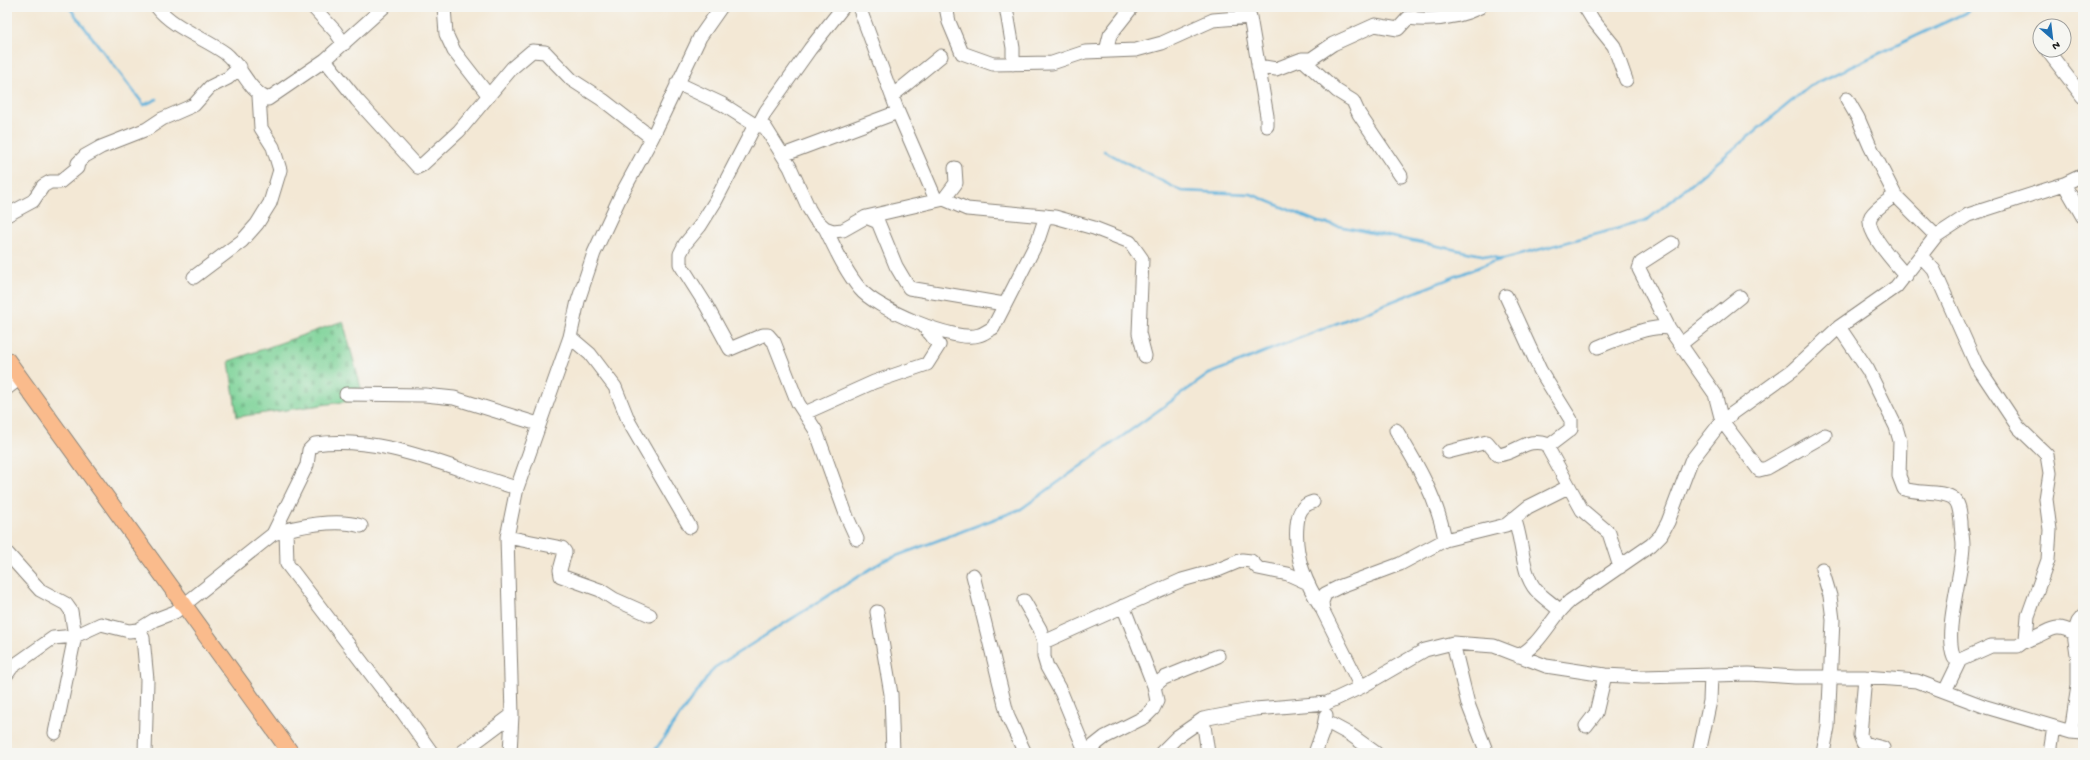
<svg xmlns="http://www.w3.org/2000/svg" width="2090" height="760" font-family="'Gochi Hand',sans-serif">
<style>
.cemetery{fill:url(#cemetery-stones);stroke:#4b7759}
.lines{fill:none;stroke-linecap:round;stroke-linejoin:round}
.stream{stroke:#61b2dc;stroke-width:2.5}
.minor-casing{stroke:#888278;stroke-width:15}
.major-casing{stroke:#888278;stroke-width:18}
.minor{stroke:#fff;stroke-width:13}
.major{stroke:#fabb8c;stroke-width:16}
</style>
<defs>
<pattern id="cemetery-stones" width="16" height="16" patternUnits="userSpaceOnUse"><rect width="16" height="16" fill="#7ad296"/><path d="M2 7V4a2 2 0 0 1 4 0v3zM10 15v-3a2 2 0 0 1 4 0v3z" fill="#69b481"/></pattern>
</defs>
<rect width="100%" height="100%" fill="#f6f6f2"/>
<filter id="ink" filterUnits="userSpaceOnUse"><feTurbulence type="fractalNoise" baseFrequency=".025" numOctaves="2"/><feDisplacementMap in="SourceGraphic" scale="8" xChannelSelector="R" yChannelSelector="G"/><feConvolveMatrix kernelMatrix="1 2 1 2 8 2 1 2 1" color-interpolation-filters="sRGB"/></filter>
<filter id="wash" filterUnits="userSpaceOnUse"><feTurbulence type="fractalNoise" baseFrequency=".012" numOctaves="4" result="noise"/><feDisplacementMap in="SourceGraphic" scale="16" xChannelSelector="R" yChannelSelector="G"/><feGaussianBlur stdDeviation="0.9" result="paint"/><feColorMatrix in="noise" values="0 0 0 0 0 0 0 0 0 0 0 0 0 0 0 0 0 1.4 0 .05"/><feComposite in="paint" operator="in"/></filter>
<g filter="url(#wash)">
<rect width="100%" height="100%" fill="#f3e8d5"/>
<path class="cemetery" d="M 343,321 L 364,399 L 237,417 L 229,361 Z"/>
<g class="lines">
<path class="stream" d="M 69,7 L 144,105 L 157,99
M 1104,151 L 1181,191 L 1251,194 L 1318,222 L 1502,259
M 653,753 L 714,668 L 883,561 L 1021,509 L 1209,374 L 1489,263 L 1646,221 L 1810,86 L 1965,13 L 1972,7"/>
</g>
</g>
<g filter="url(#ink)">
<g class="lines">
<g class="minor-casing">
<path id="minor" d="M 157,7 C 172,27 204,38 225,53 C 242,66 248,91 268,99 L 325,60 L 384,7
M 313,7 L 335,31 L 344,44
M 444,7 L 446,34 L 454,51 L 489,96
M 859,7 L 898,112 L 936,200
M 946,7 L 949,22 L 962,53 L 993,64 L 1052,63 L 1085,52 L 1136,50 L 1162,43 L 1213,20 L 1250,17
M 1006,7 L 1013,48 L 1013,64
M 1247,7 L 1250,17 L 1267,116 L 1267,126
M 1585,7 L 1593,20 L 1614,46 L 1626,80
M 2047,50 L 2083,97
M 1106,51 L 1110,35 L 1132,7
M 1302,59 L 1337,91 L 1353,101 L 1359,114 L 1401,176
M 325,60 L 357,100 L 418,167 L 422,165 L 459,131 L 512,68 L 532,51 L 545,52 L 572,80 L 603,100 L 652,138
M 1258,66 L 1276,69 L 1302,59 L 1311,59 L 1333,44 L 1375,25 L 1398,29 L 1408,18 C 1432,21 1458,18 1480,7
M 677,83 L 722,104 L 755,125 L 765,127 L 790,167 L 809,209 L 815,219 L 825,228 L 833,231 L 843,230 L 866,217 L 944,199 L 956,183 L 955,168
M 892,96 L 941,56
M 1847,99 L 1858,118 L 1870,146 L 1895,195 L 1936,236
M 755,125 L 715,202 L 700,226 L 685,244 L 680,254 L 680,264 L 706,305 L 730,349 L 763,335 L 768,335 L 774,342 L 798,403 L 816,431 L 847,517 L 857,539
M 758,126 L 766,111 L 810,49 L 843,7
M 783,155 L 898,112
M 2064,184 L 2083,217
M 1895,195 C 1888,201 1876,208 1871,216 C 1863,230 1897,265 1906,276
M 944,199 L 967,209 L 1055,217 L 1094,228 L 1130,242 L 1142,259 L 1139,333 L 1145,356
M 7,215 L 33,201 L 43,186 L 50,182 L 60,182 L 77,168 L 78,163 L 85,156 L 101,147 L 147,129 L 162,119 L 194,105 L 210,87 L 228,78 L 240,67
M 866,217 L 878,222 L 896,266 L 909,288 L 1004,304
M 825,228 C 835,248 845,271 860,289 C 875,308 955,343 979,335 C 984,334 988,330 993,328 L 1038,240 L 1046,216
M 1672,243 L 1641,263 L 1639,269 L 1669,328 L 1715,394 L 1722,421 L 1759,470 L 1767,468 L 1825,435
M 1921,256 L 1934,270 L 1976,364 L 2018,427 L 2047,455 L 2050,473 L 2046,499 L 2050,530 L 2048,560 L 2028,616 L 2026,639
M 194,277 L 242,241 L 257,224 L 270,203 L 280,170 L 273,147 L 261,128 L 259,96
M 1506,296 L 1540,370 L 1571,420 L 1571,429 L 1550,445 L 1549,450 L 1582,510 L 1609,533 L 1620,567
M 1839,327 L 1868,370 L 1896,427 L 1900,441 L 1899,476 L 1904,489 C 1918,494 1944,490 1954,499 C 1960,504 1960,515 1961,522 C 1961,530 1963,538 1963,546 C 1962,577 1943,631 1954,658 L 1960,660
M 570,337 L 590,354 L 615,387 L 629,422 L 690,527
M 1681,344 L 1740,297
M 1598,347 C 1618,339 1648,325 1669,328
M 7,388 L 20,378
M 346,394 L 425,395 L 454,398 L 538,424
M 805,413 L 874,382 L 927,364 L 939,345 L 923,325
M 1396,430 C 1417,464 1438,500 1445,540
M 1448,452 L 1487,442 L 1498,455 C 1519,453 1525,436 1550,445
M 1313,502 C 1301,505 1298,514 1297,525 C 1294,557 1306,584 1323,610
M 1514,518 C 1523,539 1521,573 1536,590 C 1542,597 1552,603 1559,610
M 286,530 L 287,564 L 384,691 L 402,711 L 432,753
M 273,534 L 307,465 L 309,450 L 315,444 C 387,435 450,469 517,488
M 507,537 L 562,548 L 565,552 L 560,570 L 561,576 L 600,590 L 614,599 L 650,615
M 7,553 L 40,590 L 66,604 L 71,611 L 75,636 L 55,733
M 1822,569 L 1830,596 L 1833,620 L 1828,727 L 1823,753
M 973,575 L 1008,717 L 1025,753
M 1024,601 L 1040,629 L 1044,642 L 1044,657 L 1047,667 L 1061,692 L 1086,753
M 877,612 L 891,694 L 893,753
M 138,630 L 143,638 L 147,680 L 145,753
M 1044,642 L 1182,580 L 1218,570 L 1242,560 L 1251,561 L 1258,568 L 1288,574 L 1308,583
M 1453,643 L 1468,704 L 1485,748
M 1518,656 C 1541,645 1551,617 1570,601 L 1651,545 L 1661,535 L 1668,522 L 1691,461 L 1722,421 L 1793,370 L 1839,327 L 1896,287 L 1936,236 L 1968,215 L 2064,184 L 2083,175
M 7,674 L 12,667 L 53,638 L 75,636 L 101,624 L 129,631 L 138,630 L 154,620 L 175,612 L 273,534 C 297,526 337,518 361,526
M 1865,677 L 1860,735 L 1863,743 L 1883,748
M 1154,686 L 1164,678 L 1218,656
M 1361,687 L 1323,611 L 1322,602 L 1325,594 L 1341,586 L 1400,564 L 1445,540 L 1506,525 L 1528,507 L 1568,487
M 1945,691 L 1960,660 L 1991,646 L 2018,646 C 2024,641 2028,640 2035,637 C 2052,630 2055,623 2074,633
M 1203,719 L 1208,753
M 1325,721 L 1351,735 L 1376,753
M 1586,726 L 1596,713 L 1605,675
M 2071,732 L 2078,686 L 2078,661 L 2074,633 L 2078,622 L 2083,616
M 1086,752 L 1105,737 L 1145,717 L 1153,709 L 1157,701 L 1154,686 L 1123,606
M 461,753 L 512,715
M 510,753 L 512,715 L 507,537 L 517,488 L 570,337 L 578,301 L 594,253 L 621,195 L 652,138 L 700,37 L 721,7
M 1161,753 L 1177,737 L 1203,719 L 1255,709 L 1327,703 L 1361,687 L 1425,650 L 1453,643 L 1494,646 L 1546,666 L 1605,675 L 1643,677 L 1749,674 L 1795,677 L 1865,677 L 1917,681 L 1986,707 L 2071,732 L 2083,733
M 1315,753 L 1323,731 L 1326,715
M 1699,753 L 1710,701 L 1711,675
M 2050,753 L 2054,727"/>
</g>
<g class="major-casing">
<path id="major" d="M 7,360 L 291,753"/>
</g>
<use href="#minor" class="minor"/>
<use href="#major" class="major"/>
</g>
</g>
<rect width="2090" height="760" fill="none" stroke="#f6f6f2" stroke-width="24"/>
<g transform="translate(2052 38) rotate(152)"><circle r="19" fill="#f6f6f2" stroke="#9f9f9c"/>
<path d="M0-3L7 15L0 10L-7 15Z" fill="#1f6fb2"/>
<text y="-6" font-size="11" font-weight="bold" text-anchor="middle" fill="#1c1c1c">N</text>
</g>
</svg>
